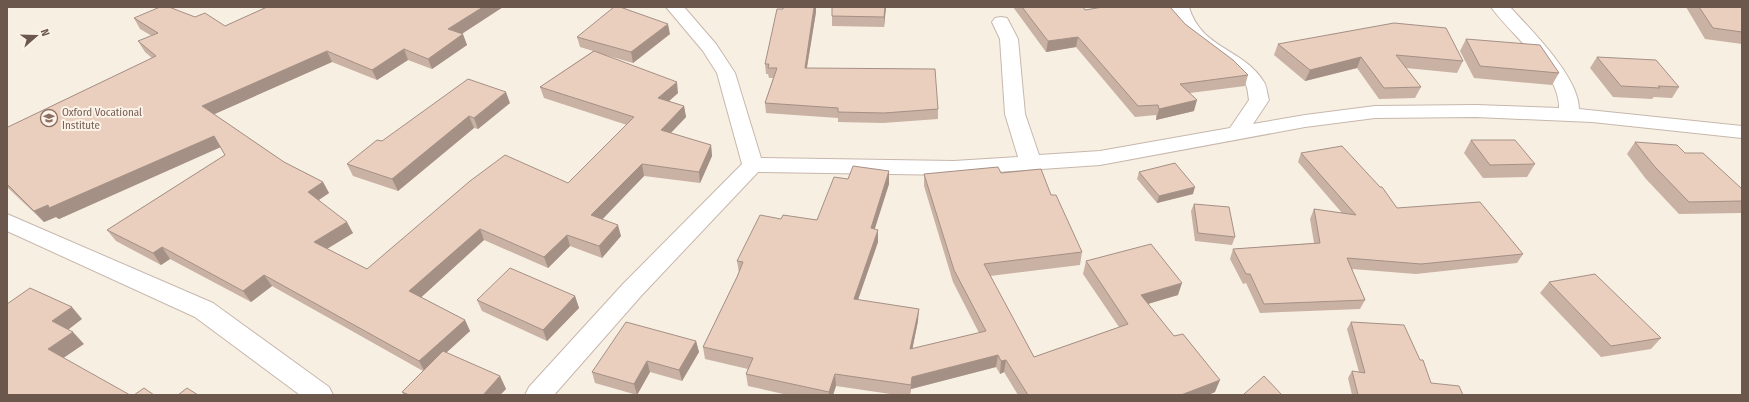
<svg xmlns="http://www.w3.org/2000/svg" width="1749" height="402" font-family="'Fira Sans Condensed',sans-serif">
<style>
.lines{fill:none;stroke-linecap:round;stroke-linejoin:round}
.minor-casing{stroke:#c7b7ac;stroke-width:2}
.minor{fill:#fff;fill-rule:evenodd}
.wall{fill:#c9b1a3}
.shaded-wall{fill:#a49085}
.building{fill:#eacebe;stroke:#a49085}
.labels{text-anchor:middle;stroke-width:4;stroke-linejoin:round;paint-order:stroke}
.education-label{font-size:11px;fill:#785e54;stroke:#fcf3e8;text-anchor:start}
</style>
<rect width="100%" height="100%" fill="#f8efe3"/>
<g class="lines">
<g class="minor-casing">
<path id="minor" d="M 666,7 L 684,7 L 716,44 L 735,73 L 761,158 L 954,161 L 1018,157 L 1005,114 L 1000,39 L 992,22 L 995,18 L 1001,17 L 1007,18 L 1018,39 L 1025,114 L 1039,155 L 1100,151 L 1230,128 L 1249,100 C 1248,95 1248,89 1246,85 C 1243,79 1237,74 1231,69 C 1206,48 1181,43 1171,7 L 1189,7 C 1201,49 1243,48 1264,82 C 1267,87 1267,94 1269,100 L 1253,124 L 1305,115 L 1375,106 L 1476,105 L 1559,108 C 1560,72 1511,35 1491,7 L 1510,7 C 1531,30 1579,77 1579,109 L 1742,126 L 1742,138 L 1592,122 L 1476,117 L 1375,118 L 1305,127 L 1100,165 L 954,175 L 758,172 L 641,296 L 554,395 L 525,395 L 529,387 L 623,284 L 742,164 L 717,73 L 703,51 Z
M 7,214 L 213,303 L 329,387 L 333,395 L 300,395 L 195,317 L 7,231 Z"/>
</g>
<use href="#minor" class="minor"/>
</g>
<path class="wall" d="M 267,7 L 503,7 L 462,34 L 467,45 L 432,69 L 408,60 L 377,80 L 332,62 L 214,114 L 284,162 L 323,182 L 329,193 L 319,200 L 353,233 L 327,249 L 367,269 L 568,183 L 627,125 L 544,98 L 540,87 L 593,51 L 580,47 L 577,37 L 670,34 L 633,63 L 605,55 L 678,93 L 669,101 L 684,106 L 686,117 L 671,133 L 711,145 L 712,156 L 700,183 L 644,176 L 602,219 L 621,236 L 602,258 L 570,246 L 548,268 L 484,240 L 421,297 L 465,320 L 470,331 L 446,353 L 500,376 L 506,389 L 500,395 L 404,395 L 402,392 L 423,371 L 272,286 L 251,302 L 170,259 L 161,265 L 116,241 L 107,230 L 225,155 L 220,147 L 59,219 L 56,217 L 44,222 L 7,187 L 7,126 L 8,127 L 152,58 L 145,52 L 138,41 L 152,36 L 140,29 L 134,18 L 225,26 Z
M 832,7 L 886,7 L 884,27 L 832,26 Z
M 1013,7 L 1083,7 L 1085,10 L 1185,24 L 1248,75 L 1245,86 L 1190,93 L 1194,111 L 1156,120 L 1156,115 L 1135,117 L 1076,47 L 1046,52 Z
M 1686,7 L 1742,7 L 1742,44 L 1705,39 Z
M 816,12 L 807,68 L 938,109 L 938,119 L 883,123 L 838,122 L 838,118 L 766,113 L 765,103 L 773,78 L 769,78 L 768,74 L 766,74 L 765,64 Z
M 1466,39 L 1559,73 L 1552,85 L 1474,78 L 1460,51 Z
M 1278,44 L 1463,61 L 1457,73 L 1406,68 L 1421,87 L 1415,98 L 1379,99 L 1357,68 L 1305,81 L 1274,55 Z
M 1597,57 L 1679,87 L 1672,98 L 1654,97 L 1652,99 L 1613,97 L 1590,68 Z
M 510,103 L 478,129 L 474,128 L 398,191 L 353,176 L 347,164 L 382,141 Z
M 1471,140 L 1535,164 L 1527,177 L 1483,178 L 1464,153 Z
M 1635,142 L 1685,153 L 1742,189 L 1742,213 L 1679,214 L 1646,179 L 1627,154 Z
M 1301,153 L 1397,208 L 1523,254 L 1517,263 L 1416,274 L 1352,269 L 1365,300 L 1360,309 L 1260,313 L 1246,283 L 1243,284 L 1230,259 L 1233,249 L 1314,243 L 1310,219 L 1314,209 L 1342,213 L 1298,162 Z
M 889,171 L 889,184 L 874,229 L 878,242 L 858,300 L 918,321 L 912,349 L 979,333 L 953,282 L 924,186 L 924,174 L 1001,173 L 1051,195 L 1082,252 L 1080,265 L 990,276 L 1034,357 L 1119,327 L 1083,274 L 1086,261 L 1178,295 L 1148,304 L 1215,392 L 1208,395 L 1018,395 L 1004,372 L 1000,374 L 996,367 L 911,389 L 910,395 L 897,395 L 836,386 L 833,395 L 788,395 L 748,386 L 746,374 L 748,369 L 705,359 L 703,347 L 737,277 L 739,273 L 737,261 L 781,219 L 817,220 L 848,179 Z
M 1139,172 L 1193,194 L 1157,203 L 1137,179 Z
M 1194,204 L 1235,237 L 1232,245 L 1195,241 L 1191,211 Z
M 1549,282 L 1661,338 L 1651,349 L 1601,357 L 1540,293 Z
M 575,296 L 579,308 L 547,341 L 482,311 L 477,300 Z
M 1351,322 L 1420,360 L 1431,383 L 1463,395 L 1352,395 L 1348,378 L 1352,371 L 1359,372 L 1347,329 Z
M 696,341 L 699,352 L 682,381 L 650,372 L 637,395 L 595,383 L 592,372 Z"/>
<path class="shaded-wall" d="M 483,7 L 503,7 L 452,40 L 448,29 Z
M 814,7 L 816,7 L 816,12 L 805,78 L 805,68 Z
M 885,7 L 886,7 L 884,27 L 884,17 Z
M 668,24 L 670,34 L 633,63 L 631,52 Z
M 463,34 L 467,45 L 432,69 L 428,59 Z
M 1078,37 L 1076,47 L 1046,52 L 1048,41 Z
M 404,49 L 408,60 L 377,80 L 372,70 Z
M 327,51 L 332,62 L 208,117 L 202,106 Z
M 1361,57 L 1357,68 L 1305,81 L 1310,70 Z
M 677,82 L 678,93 L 660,109 L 658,98 Z
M 506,92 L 510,103 L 478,129 L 474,118 Z
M 1197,100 L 1194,111 L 1156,120 L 1159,109 Z
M 684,106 L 686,117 L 663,141 L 661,130 Z
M 469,116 L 474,128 L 398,191 L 392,179 Z
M 214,136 L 221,147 L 59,219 L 56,217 L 44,222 L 34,211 Z
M 711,145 L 712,156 L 700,183 L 699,172 Z
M 642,164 L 644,176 L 595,227 L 591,215 Z
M 889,171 L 889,184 L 871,241 L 871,228 Z
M 323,182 L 329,193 L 314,203 L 308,192 Z
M 1195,187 L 1193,194 L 1157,203 L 1159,196 Z
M 347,222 L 353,233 L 320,253 L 314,242 Z
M 618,225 L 621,236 L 602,258 L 599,246 Z
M 480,229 L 484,240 L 415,303 L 409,291 Z
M 878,230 L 878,242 L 854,311 L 854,299 Z
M 567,235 L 570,246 L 548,268 L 544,257 Z
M 162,247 L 170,259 L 161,265 L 153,253 Z
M 264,275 L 272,286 L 251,302 L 243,291 Z
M 1182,283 L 1178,295 L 1137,307 L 1141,295 Z
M 575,296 L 579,308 L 547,341 L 543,330 Z
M 72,307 L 82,319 L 64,333 L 52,321 Z
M 919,309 L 918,321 L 910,361 L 910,349 Z
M 465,320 L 470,331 L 425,372 L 419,361 Z
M 73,332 L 84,344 L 59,361 L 48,349 Z
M 696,341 L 699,352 L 682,381 L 679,370 Z
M 998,355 L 996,367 L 911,389 L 910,395 L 911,385 L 912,377 Z
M 1006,360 L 1004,372 L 1000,374 L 1001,361 Z
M 647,361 L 650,372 L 637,395 L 634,384 Z
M 835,374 L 836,386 L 833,395 L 829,395 L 829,392 Z
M 500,376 L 506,389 L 500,395 L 483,395 Z
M 1220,380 L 1215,392 L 1208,395 L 1181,395 Z"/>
<path class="building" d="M 160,7 L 169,7 L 195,17 L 205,13 L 225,26 L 267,7 L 483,7 L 448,29 L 463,34 L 428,59 L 404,49 L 372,70 L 327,51 L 202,106 L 284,162 L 323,182 L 308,192 L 347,222 L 314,242 L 367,269 L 470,181 L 505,155 L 568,183 L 634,117 L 540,87 L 594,51 L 677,82 L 658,98 L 684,106 L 661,130 L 711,145 L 699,172 L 642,164 L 591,215 L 618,225 L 599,246 L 567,235 L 544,257 L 480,229 L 409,291 L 465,320 L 419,361 L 264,275 L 243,291 L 162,247 L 153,253 L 107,230 L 225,155 L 214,136 L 49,208 L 48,205 L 34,211 L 7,184 L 7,126 L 8,127 L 156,56 L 138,41 L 158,33 L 134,18 Z
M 614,7 L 620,7 L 668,24 L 631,52 L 577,37 Z
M 783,7 L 814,7 L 805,68 L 935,69 L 938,109 L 884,113 L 838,112 L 838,108 L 765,103 L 777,68 L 768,68 L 769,64 L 765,64 L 777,9 L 783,9 Z
M 832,7 L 885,7 L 884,17 L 832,16 Z
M 1022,7 L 1083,7 L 1085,10 L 1103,7 L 1170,7 L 1185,24 L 1233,60 L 1248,75 L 1180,84 L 1197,100 L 1159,109 L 1158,105 L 1138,106 L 1078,37 L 1048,41 Z
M 1699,7 L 1742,7 L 1742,32 L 1713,28 Z
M 1394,23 L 1446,28 L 1463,61 L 1396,55 L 1421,87 L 1384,88 L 1361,57 L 1310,70 L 1278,44 Z
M 1466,39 L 1540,45 L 1559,73 L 1480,66 Z
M 1597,57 L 1656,60 L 1679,87 L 1658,86 L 1660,88 L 1621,86 Z
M 468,79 L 506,92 L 474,118 L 469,116 L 392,179 L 347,164 L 377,140 L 382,141 Z
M 1471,140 L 1515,140 L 1535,164 L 1490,165 Z
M 1635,142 L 1677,145 L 1685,153 L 1703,153 L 1742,189 L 1742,201 L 1689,202 L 1655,167 Z
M 1342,146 L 1380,187 L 1382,187 L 1397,208 L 1480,202 L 1523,254 L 1421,264 L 1347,258 L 1365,300 L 1264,304 L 1250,274 L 1246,274 L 1233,249 L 1320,243 L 1314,209 L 1356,215 L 1301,153 Z
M 1175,163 L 1195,187 L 1159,196 L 1139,172 Z
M 853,166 L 889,171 L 871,228 L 878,230 L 854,299 L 919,309 L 910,349 L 986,331 L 954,270 L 924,174 L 998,167 L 1001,173 L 1041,169 L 1051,195 L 1056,195 L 1082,252 L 984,264 L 1034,357 L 1128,324 L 1086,261 L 1151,244 L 1182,283 L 1141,295 L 1174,336 L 1183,334 L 1220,380 L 1181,395 L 1028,395 L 1006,360 L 1001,361 L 998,355 L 912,377 L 911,385 L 835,374 L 829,392 L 746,374 L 753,358 L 703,347 L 737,277 L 743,262 L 737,261 L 760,215 L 781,219 L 783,215 L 817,220 L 834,177 L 848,179 Z
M 1194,204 L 1229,207 L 1235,237 L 1198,233 Z
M 510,268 L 575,296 L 543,330 L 477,300 Z
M 1595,274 L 1661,338 L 1611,346 L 1549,282 Z
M 30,288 L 72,307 L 52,321 L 73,332 L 48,349 L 130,395 L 7,395 L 7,304 Z
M 626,322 L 696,341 L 679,370 L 647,361 L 634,384 L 592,372 Z
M 1351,322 L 1404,325 L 1420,360 L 1423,360 L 1431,383 L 1459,386 L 1463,395 L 1358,395 L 1352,371 L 1365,373 Z
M 443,351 L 500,376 L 483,395 L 409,395 L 402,392 Z
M 1264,376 L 1282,395 L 1243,395 Z
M 144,388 L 154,395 L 134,395 Z
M 187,388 L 198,395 L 178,395 Z"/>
<defs>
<g id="school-ring" transform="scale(0.9)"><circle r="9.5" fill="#fcf3e8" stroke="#8d6e63" stroke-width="1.5"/><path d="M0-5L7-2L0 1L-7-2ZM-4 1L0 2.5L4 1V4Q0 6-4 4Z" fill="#8d6e63"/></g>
</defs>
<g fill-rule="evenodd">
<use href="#school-ring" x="49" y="118"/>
</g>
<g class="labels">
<g class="education-label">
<text x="62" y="116">Oxford Vocational<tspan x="62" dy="13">Institute</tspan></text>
</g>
</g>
<rect width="1749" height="402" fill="none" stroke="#6c574d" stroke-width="16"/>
<g transform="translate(36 36) rotate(70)" stroke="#fcf3e8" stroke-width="3" paint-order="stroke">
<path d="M0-3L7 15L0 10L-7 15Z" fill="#6c574d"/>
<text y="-6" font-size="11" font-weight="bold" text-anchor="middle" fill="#6c574d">N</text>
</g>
</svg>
